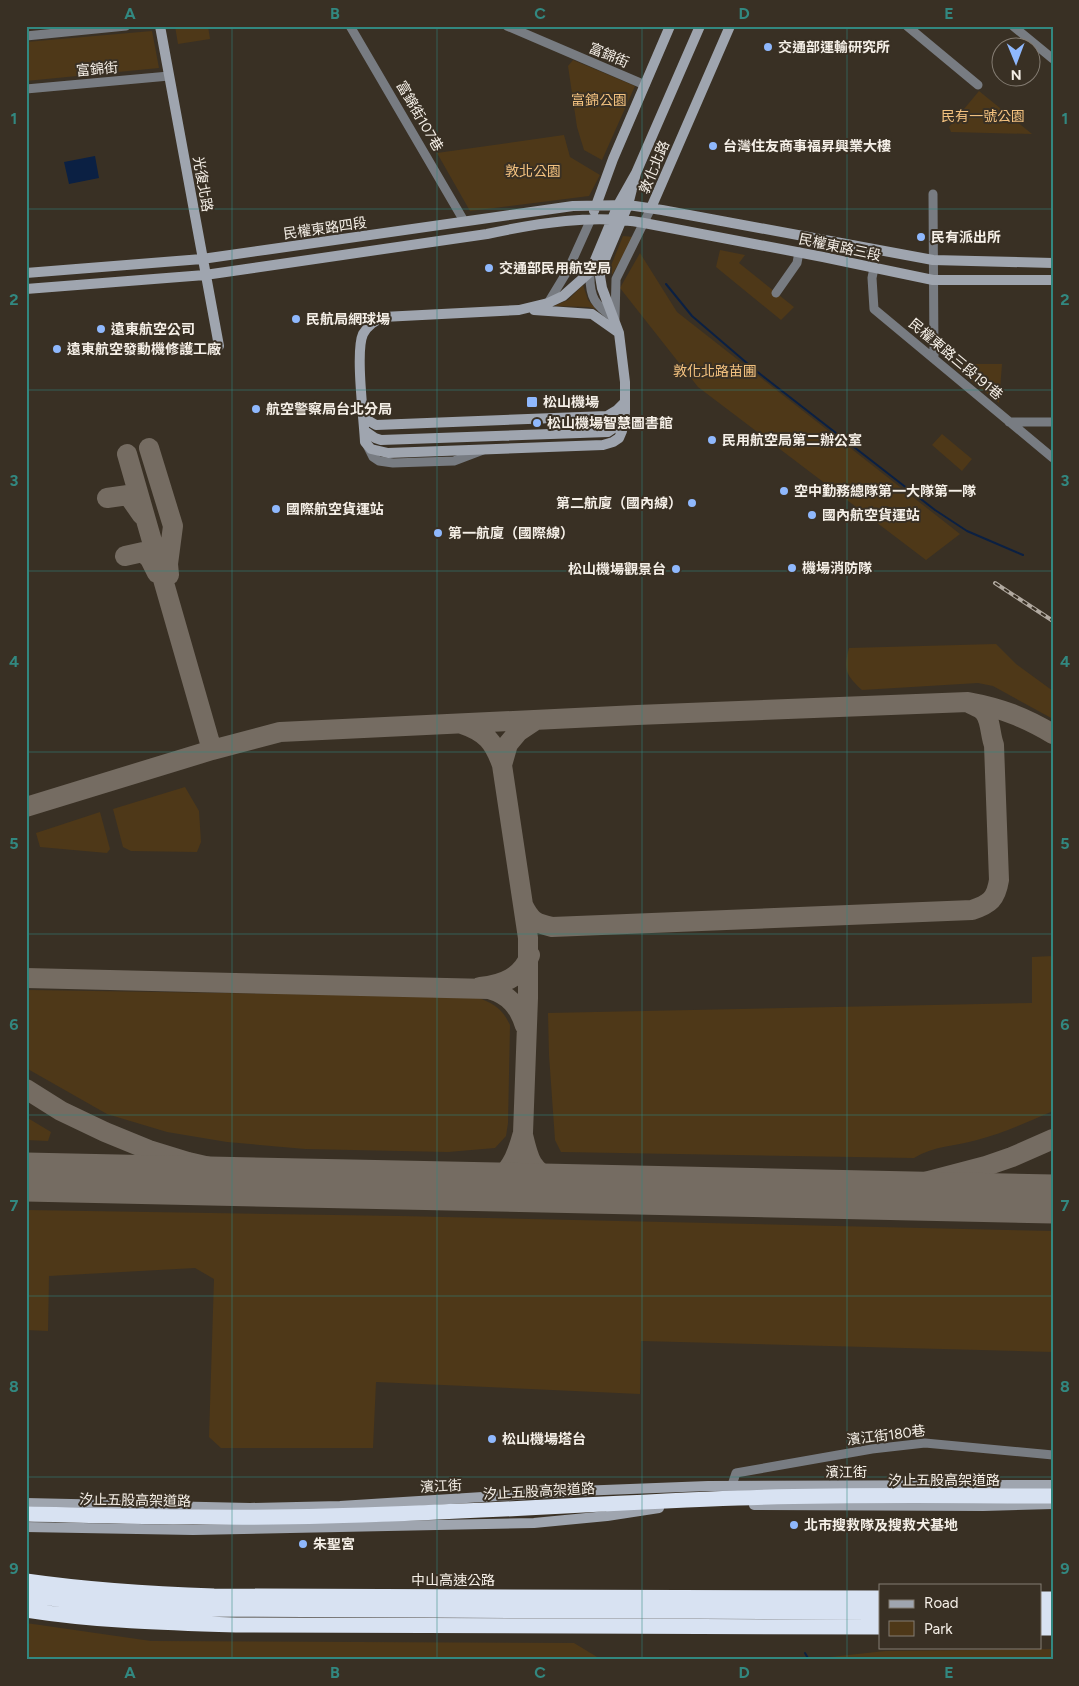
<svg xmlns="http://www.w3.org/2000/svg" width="1079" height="1686" font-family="Figtree,'Noto Sans TC',sans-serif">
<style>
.green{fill:#4e3818}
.water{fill:#0b2043}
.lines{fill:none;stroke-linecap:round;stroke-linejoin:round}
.stream{stroke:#0b2043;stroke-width:2}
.taxiway{stroke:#756c62;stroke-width:20}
.runway{stroke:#756c62;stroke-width:49}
.street{stroke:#787c82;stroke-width:9}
.secondary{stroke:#9fa5af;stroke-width:10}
.highway{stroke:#d8e2f2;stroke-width:15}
.rail-casing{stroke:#b1a9a0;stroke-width:4}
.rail{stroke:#393024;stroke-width:2;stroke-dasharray:5.5;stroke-linecap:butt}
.highway-bridge{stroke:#d8e2f2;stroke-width:15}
.grid{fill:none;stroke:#328880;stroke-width:1;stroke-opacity:0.55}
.poi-dot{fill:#8fb8fd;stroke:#393024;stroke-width:2}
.labels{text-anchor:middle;stroke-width:4;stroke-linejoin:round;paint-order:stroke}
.poi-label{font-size:14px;font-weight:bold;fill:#f5efe7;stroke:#393024;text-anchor:start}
.street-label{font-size:14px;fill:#f5efe7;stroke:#393024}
.park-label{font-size:14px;fill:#f2c17f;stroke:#393024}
.neatline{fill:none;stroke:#328880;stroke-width:2}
.grid-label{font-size:16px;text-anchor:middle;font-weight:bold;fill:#328880}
</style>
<rect width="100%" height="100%" fill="#393024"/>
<path class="green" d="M 175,26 L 208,26 L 210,39 L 178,44 Z
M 152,31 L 159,68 L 26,81 L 26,42 Z
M 573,60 L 635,86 L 602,160 L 584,150 L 577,127 L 568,66 Z
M 979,91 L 1032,134 L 951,132 L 949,127 Z
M 564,135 L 570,157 L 600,175 L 589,196 L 470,211 L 437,153 Z
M 623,236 L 634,237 L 612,275 L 610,268 Z
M 720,250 L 745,255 L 739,263 L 794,307 L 781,320 L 716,267 Z
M 640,253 L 677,312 L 960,534 L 926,560 L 698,387 L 620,288 Z
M 583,285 L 588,300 L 596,309 L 588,307 L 554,306 L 568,300 Z
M 958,364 L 1002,364 L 999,403 L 957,370 Z
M 942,434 L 972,459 L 962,471 L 932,445 Z
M 996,644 L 1016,664 L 1053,691 L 1053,719 L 993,686 L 978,683 L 862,690 C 846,675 843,670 849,648 Z
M 185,787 L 199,811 L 201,842 L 197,852 L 131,851 L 123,847 L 113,809 Z
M 100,812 L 110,849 L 107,853 L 40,847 L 36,833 Z
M 1053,956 L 1053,1111 C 1028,1122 1003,1133 977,1140 C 956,1146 933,1146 914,1158 L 561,1152 L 555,1140 L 549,1055 L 548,1013 L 1032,1003 L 1032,957 Z
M 30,990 L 477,997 C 494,1004 502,1008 510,1025 L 508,1123 L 506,1136 L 495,1148 L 448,1152 L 305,1149 L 227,1142 L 167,1132 L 107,1114 L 26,1068 L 26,991 Z
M 26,1117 L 51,1132 L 48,1141 L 26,1140 Z
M 26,1210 L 400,1216 L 1053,1231 L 1053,1352 L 641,1341 L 640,1394 L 376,1382 L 373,1448 L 221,1448 L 209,1437 L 214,1279 L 195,1268 L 49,1276 L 48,1331 L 26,1330 Z
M 26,1623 L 151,1641 L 574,1643 L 602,1660 L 26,1660 Z
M 1053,1649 L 1053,1660 L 803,1660 L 885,1651 Z"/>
<path class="water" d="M 95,156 L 99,178 L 69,184 L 64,162 Z"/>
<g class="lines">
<path class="stream" d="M 666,284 L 692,316 L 755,370 L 935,510 L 967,531 L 1023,555
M 805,1653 L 809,1660"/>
<path class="taxiway" d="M 149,448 L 173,526 L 168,564 L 169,575
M 127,454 L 212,750
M 107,498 L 128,495 L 142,515
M 125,556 L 143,552 L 150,559 L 157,573
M 502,765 L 508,744 L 518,732 L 536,720
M 26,807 L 212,750 L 280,732 L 637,715 L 968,702 C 1001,708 1024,717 1053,734
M 523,905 C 531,921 535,923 552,927 L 972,910 C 990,904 996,899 999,880 L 994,745 C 990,735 991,720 984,712 C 981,708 974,706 969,703
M 26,978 L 489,989 C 509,995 519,1006 525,1026
M 480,987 C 503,985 522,977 530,955
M 26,1089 L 61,1111 L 105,1132 L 149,1150 L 188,1162 L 227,1171 L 306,1184 L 498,1179 C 513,1167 518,1151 523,1133 L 528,998 L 528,938 L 502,765 C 494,742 486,732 462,724
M 523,1135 C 529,1161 531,1169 555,1183 L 814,1194 L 882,1189 L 925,1182 L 986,1166 L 1012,1157 L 1053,1139"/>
<path class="runway" d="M 26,1177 L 1053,1199"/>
<path class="street" d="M 350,26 L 464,221
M 507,26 L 645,85
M 907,26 L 978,85
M 1013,26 L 1053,59
M 26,36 L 126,26
M 26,89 L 169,76
M 933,194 L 934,358
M 874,268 L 872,278 L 874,309 L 1053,458
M 590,272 C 589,298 595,305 615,319
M 776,293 L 797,263 L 799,252
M 548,303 L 568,270 L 591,219
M 615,319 L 616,279 L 651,208
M 1009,422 L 1053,422
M 367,445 L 373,457 L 379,461 L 393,463 L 454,461 L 483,450
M 732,1485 L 736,1473 L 872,1449 L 925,1443 L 1053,1455"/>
<path class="secondary" d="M 160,26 L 219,346
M 636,173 L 618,205 L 590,272 L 563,296 L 548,303 L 519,310 L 383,317 C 375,321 368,325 363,334 C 355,351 364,420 365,442 L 371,449 L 388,453 L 603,445 L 613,442 L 619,438 L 622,431 L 625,412 L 625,382 L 619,333 L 602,288 L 600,276 L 603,264 L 628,205 L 636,173 L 700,26
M 651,208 L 730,26
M 594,211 L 613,159 L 670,26
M 26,273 L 202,259 L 573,206 L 628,205 L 662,210 L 933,260 L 1053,263
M 26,289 L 205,275 L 487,234 C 538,223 593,214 644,223 L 823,257 L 933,280 L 1053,280
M 534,310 L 592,314 L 619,333
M 364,414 L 369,421 L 376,425 L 607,416 L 617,410 L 625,402
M 365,431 L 375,438 L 381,440 L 608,432 L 624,421
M 26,1503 L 250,1508 L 340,1506 L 578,1491 L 708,1486 L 1053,1485
M 754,1505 L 983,1506 L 1053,1504
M 26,1527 L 193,1530 L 534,1523 L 607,1516 L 659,1508"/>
<path class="highway" d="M 1040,1599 L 1053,1599
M 1040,1613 L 1053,1613
M 1040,1628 L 1053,1628"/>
<g class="rail-casing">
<path id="rail" d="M 995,583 L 1053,621"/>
</g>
<use href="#rail" class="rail"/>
<path class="highway-bridge" d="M 26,1514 C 126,1516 226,1519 326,1516 C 463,1513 600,1503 738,1498 C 843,1494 948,1496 1053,1496
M 26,1581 C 89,1590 151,1594 214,1596 L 880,1598
M 26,1595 L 89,1603 L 173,1609 L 880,1612
M 26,1610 C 96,1621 165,1623 236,1625 L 880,1627"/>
</g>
<path class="grid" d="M 232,26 L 232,1660M 437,26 L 437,1660M 642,26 L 642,1660M 847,26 L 847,1660M 26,209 L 1053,209M 26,390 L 1053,390M 26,571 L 1053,571M 26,752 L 1053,752M 26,934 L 1053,934M 26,1115 L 1053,1115M 26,1296 L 1053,1296M 26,1477 L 1053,1477"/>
<g class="poi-dot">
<circle cx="768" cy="47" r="5"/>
<circle cx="713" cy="146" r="5"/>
<circle cx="921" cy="237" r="5"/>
<circle cx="489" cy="268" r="5"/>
<circle cx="296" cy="319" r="5"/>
<circle cx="101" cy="329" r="5"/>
<circle cx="57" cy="349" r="5"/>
<rect x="526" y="396" width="12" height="12" rx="2.5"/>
<circle cx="256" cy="409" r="5"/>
<circle cx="537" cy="423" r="5"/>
<circle cx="712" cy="440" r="5"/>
<circle cx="784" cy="491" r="5"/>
<circle cx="692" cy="503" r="5"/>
<circle cx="276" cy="509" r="5"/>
<circle cx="812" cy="515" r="5"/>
<circle cx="438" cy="533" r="5"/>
<circle cx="792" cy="568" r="5"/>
<circle cx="676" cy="569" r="5"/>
<circle cx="492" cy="1439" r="5"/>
<circle cx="794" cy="1525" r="5"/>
<circle cx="303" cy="1544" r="5"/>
</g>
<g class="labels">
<g class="poi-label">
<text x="778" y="52">交通部運輸研究所</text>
<text x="723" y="151">台灣住友商事福昇興業大樓</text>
<text x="931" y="242">民有派出所</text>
<text x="499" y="273">交通部民用航空局</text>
<text x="306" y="324">民航局網球場</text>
<text x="111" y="334">遠東航空公司</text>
<text x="67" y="354">遠東航空發動機修護工廠</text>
<text x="543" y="407">松山機場</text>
<text x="266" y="414">航空警察局台北分局</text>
<text x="547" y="428">松山機場智慧圖書館</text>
<text x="722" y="445">民用航空局第二辦公室</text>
<text x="794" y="496">空中勤務總隊第一大隊第一隊</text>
<text x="682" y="508" text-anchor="end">第二航廈（國內線）</text>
<text x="286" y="514">國際航空貨運站</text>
<text x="822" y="520">國內航空貨運站</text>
<text x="448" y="538">第一航廈（國際線）</text>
<text x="802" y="573">機場消防隊</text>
<text x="666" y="574" text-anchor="end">松山機場觀景台</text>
<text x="502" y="1444">松山機場塔台</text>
<text x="804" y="1530">北市搜救隊及搜救犬基地</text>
<text x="313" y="1549">朱聖宮</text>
</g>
<g class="street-label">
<text transform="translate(609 55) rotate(23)" y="5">富錦街</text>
<text transform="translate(97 69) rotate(-5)" y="5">富錦街</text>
<text transform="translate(420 116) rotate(60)" y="5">富錦街107巷</text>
<text transform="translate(654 167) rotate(-67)" y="5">敦化北路</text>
<text transform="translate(203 184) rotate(80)" y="5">光復北路</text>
<text transform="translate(325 228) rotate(-8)" y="5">民權東路四段</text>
<text transform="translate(840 247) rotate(12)" y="5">民權東路三段</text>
<text transform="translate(956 359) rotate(40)" y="5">民權東路三段191巷</text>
<text transform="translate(886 1435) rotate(-7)" y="5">濱江街180巷</text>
<text x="846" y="1477">濱江街</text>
<text x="944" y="1485">汐止五股高架道路</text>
<text transform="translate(441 1486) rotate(-3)" y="5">濱江街</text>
<text transform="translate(539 1491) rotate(-3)" y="5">汐止五股高架道路</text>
<text transform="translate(135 1500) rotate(1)" y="5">汐止五股高架道路</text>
<text x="453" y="1585">中山高速公路</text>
</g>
<g class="park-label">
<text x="599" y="105">富錦公園</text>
<text x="983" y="121">民有一號公園</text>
<text x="533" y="176">敦北公園</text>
<text x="715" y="376">敦化北路苗圃</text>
</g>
</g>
<rect width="1079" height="1686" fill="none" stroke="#393024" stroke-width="55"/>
<rect x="879" y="1584" width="162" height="65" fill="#393024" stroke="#847c72"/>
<rect x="889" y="1600" width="25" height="8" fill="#9fa5af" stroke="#847c72"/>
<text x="924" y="1608" font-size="15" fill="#f5efe7">Road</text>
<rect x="889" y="1621" width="25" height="15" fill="#4e3818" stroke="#847c72"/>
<text x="924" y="1634" font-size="15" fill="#f5efe7">Park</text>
<g transform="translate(1016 62) rotate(179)"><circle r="24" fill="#393024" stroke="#847c72"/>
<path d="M0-4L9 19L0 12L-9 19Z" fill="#8fb8fd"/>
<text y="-8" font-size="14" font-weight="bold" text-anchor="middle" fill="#f5efe7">N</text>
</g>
<rect x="28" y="28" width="1024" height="1630" class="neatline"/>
<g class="grid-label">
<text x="130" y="19">A</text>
<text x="335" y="19">B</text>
<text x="540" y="19">C</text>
<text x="744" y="19">D</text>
<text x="949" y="19">E</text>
<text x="14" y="124">1</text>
<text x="1065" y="124">1</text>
<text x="14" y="305">2</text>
<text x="1065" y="305">2</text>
<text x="14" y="486">3</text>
<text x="1065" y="486">3</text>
<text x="14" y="667">4</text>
<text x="1065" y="667">4</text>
<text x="14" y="849">5</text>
<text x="1065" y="849">5</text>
<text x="14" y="1030">6</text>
<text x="1065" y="1030">6</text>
<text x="14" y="1211">7</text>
<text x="1065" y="1211">7</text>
<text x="14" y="1392">8</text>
<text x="1065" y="1392">8</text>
<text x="14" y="1574">9</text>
<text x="1065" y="1574">9</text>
<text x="130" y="1678">A</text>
<text x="335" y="1678">B</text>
<text x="540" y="1678">C</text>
<text x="744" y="1678">D</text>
<text x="949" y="1678">E</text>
</g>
</svg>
